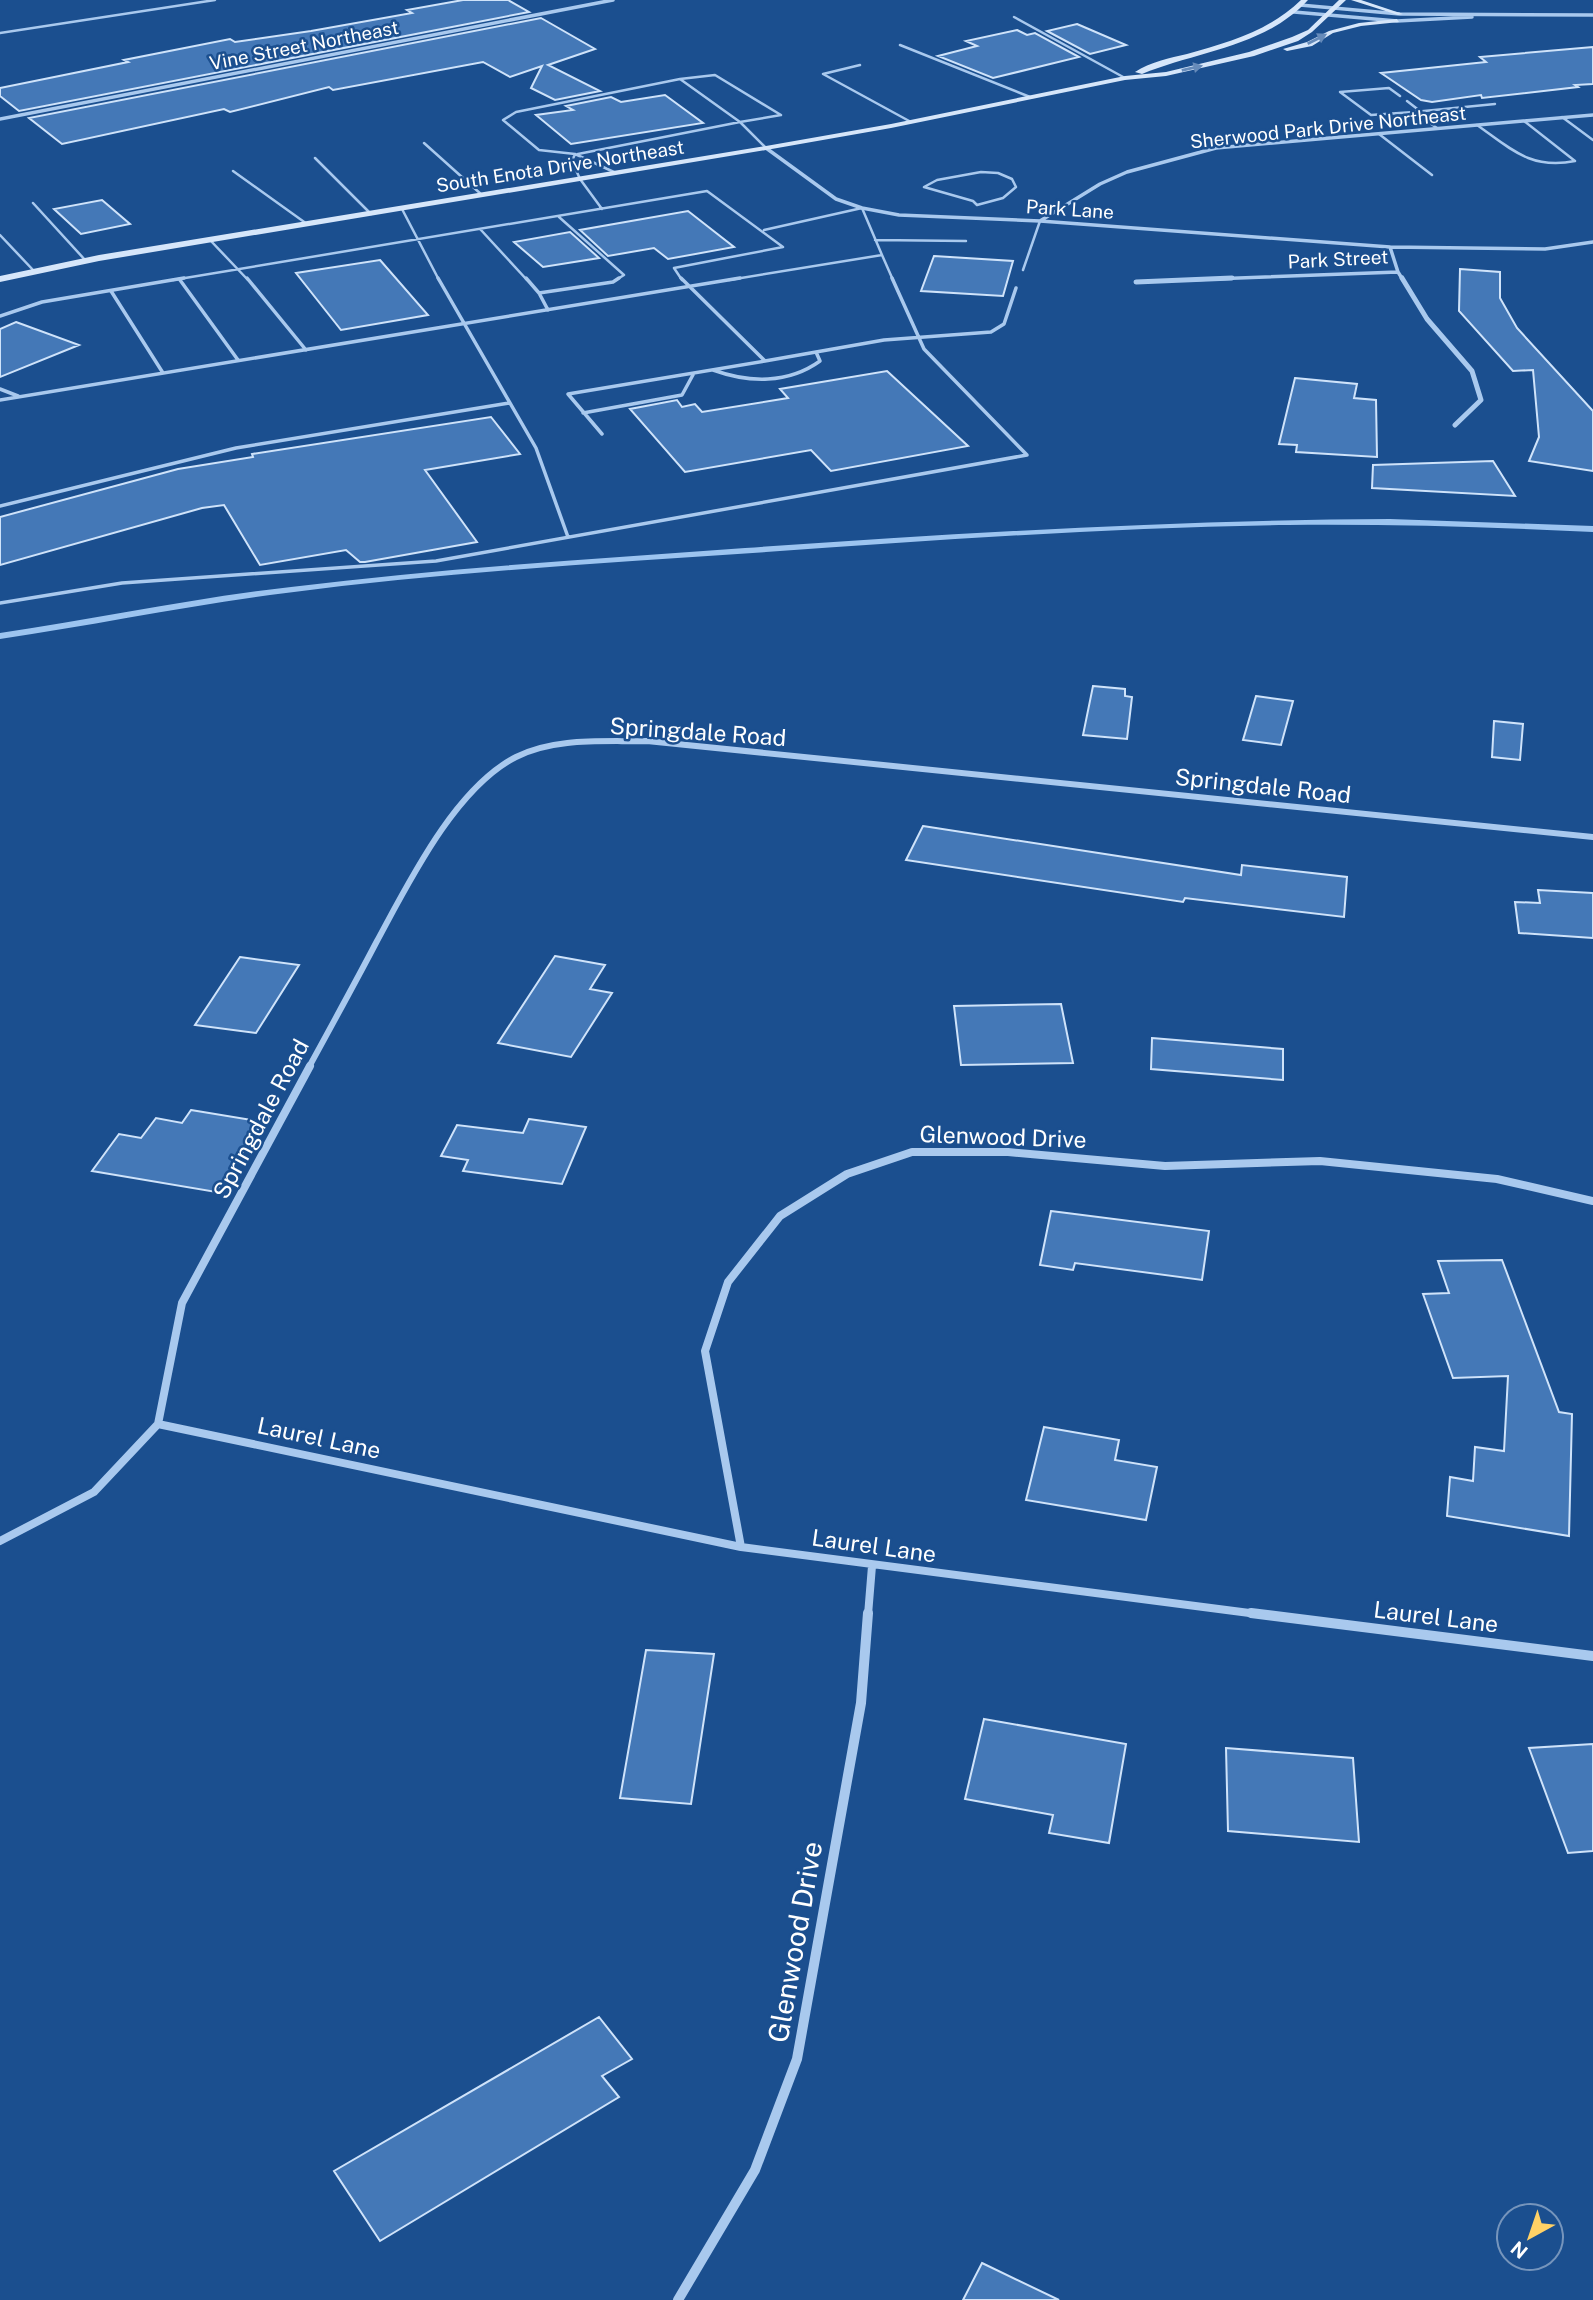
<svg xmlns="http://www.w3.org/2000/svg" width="1593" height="2300" font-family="'Public Sans',sans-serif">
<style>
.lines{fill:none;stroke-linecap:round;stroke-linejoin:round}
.stream{fill:#9cc4f0;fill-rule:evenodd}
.building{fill:#4478b7;stroke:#cfe3fa;stroke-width:2}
.service-far1{stroke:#a9c9ee;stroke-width:2.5}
.service{stroke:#a9c9ee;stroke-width:3.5}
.minor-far4{stroke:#a9c9ee;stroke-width:3.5}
.minor-far3{stroke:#a9c9ee;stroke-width:5}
.minor-far2{stroke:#a9c9ee;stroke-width:6}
.minor-far1{stroke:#a9c9ee;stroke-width:8}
.minor{stroke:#a9c9ee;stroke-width:10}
.secondary{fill:#d6e6fa;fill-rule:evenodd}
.oneway{fill:#668bba}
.labels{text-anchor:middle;stroke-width:5;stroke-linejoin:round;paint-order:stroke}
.far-street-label{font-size:19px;fill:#fff;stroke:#1b4f8f}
.street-label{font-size:23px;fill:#fff;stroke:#1b4f8f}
.near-street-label{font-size:28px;fill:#fff;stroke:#1b4f8f}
</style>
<rect width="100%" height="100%" fill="#1b4f8f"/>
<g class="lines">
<path class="stream" d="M 1390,519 L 1593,526 L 1593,532 C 1491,527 1390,524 1288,525 C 1114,527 940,540 766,552 C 606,563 445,572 286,593 C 190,605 95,625 0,639 L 0,633 C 97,619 193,598 291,587 C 442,568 594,559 745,548 C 960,533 1174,520 1390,519 Z"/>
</g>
<path class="building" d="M 463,0 L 508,0 L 529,12 L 19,111 L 0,96 L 0,88 L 128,62 L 124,60 L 230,39 L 235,42 L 311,31 L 412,13 L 407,10 Z
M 541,18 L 595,49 L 548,65 L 600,91 L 555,100 L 531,88 L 542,66 L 510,77 L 483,62 L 333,90 L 329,87 L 230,112 L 224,109 L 62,144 L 29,118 Z
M 1077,24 L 1126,45 L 1090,54 L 1047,31 Z
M 1017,30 L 1027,35 L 1035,33 L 1079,57 L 993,78 L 938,56 L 977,46 L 966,41 Z
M 1593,47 L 1593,84 L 1575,85 L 1578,87 L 1482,98 L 1481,95 L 1432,102 L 1421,100 L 1381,73 L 1486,62 L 1480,57 Z
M 665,95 L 703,123 L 571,144 L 536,115 L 573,110 L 566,106 L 611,97 L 621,102 Z
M 102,200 L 130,224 L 81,234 L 54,209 Z
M 688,211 L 734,247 L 668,259 L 654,248 L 608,256 L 580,230 Z
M 570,232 L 599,258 L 543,267 L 514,242 Z
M 934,256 L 1013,261 L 1003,296 L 921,291 Z
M 380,260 L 428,315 L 341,330 L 296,273 Z
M 1460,269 L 1500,272 L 1500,298 L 1517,328 L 1593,411 L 1593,471 L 1529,461 L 1539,437 L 1533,370 L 1513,371 L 1459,311 Z
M 16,322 L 79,345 L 0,377 L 0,329 Z
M 887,371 L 968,446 L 831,471 L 811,450 L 685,472 L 630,409 L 677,400 L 682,407 L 695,404 L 702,412 L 788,398 L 780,389 Z
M 1295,378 L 1357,384 L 1354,398 L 1376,400 L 1377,457 L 1296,452 L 1297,445 L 1279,444 Z
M 491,417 L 520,454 L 425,470 L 477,542 L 365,562 L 360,562 L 346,550 L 260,565 L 224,505 L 202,508 L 0,565 L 0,517 L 178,469 L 253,457 L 252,454 Z
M 1493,461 L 1515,496 L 1372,488 L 1373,465 Z
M 1093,686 L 1125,689 L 1125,696 L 1132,697 L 1127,739 L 1083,735 Z
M 1256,696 L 1293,701 L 1281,745 L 1243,740 Z
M 1494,721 L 1523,724 L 1520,760 L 1492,757 Z
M 923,826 L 1241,875 L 1242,865 L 1347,877 L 1344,917 L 1185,898 L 1183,902 L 906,860 Z
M 1538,890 L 1593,893 L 1593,938 L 1519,933 L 1515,902 L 1540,903 Z
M 555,956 L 605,965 L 590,989 L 612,993 L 571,1057 L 498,1043 Z
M 240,957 L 299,965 L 256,1033 L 195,1025 Z
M 1061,1004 L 1073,1063 L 961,1065 L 954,1006 Z
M 1152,1038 L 1283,1049 L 1283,1080 L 1151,1069 Z
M 191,1110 L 263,1122 L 216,1192 L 92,1171 L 119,1134 L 141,1138 L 156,1118 L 182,1123 Z
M 529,1119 L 586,1127 L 562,1184 L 463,1171 L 468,1160 L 441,1156 L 457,1125 L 523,1133 Z
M 1051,1211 L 1209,1231 L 1202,1280 L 1075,1263 L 1073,1270 L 1040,1265 Z
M 1502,1260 L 1559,1412 L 1572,1414 L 1569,1536 L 1447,1516 L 1450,1477 L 1473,1481 L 1475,1447 L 1504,1451 L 1508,1376 L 1453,1378 L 1423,1294 L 1449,1293 L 1438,1261 Z
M 1044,1427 L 1119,1440 L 1115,1460 L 1157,1467 L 1146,1520 L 1026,1500 Z
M 646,1650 L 714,1654 L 691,1804 L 620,1798 Z
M 984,1719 L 1126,1744 L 1109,1843 L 1049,1833 L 1053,1815 L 965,1799 Z
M 1593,1744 L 1593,1851 L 1568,1853 L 1529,1748 Z
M 1226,1748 L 1353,1758 L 1359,1842 L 1228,1831 Z
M 599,2017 L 632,2059 L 602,2076 L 619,2097 L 380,2241 L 334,2171 Z
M 982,2263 L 1059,2300 L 963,2300 Z"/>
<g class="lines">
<path class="service-far1" d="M 1014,17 L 1125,78
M 0,33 L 215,0
M 900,45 L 1030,97
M 860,65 L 823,74 L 911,122
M 715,75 L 781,115 L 740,122 L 680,79 Z
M 1400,96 L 1389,88 L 1340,92 L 1371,115 L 1414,112
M 1407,101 L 1420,111
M 1562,117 L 1593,140
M 1477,125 C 1511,149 1531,170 1575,161 L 1524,121
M 1437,128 L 1414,112 L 1495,104
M 1379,134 L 1432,175
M 424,143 L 482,195
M 575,154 L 572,161 L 580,179 L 602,209
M 578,154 L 740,122 L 766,148
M 315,158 L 371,214
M 233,171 L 307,224
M 981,172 L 998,173 L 1012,179 L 1016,187 L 1003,198 L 977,205 L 973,201 L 924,187 L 937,180 Z
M 616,173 L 575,154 L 539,150 L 503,120 L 516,112 L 680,79
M 33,203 L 86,261
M 402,209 L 439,280
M 559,217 L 624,275 L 616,280
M 481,230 L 527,280
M 0,235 L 34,271
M 210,240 L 248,280
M 875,240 L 966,241
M 882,255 L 893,280
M 1023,270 L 1040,221
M 173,280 L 707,191 L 783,247 L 674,268 L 682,280
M 729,280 L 882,255 L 862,208 L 764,230"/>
<path class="service" d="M 247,278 L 306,350
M 438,278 L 536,448 L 568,537
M 526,278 L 539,293 L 548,310
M 180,280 L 238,360
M 111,291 L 163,373
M 539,293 L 613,282 L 619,278
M 0,316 L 42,302 L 184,278
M 765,361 L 884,340 L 991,332 L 1004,324 L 1016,288
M 713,370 C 749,383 788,384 820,361 L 816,352
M 0,389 L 18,396
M 0,400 L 740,278
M 583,413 L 682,395 L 694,373
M 602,434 L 568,394 L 765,361 L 681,278
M 0,506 L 236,448 L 509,403
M 0,603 L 122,583 L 436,561 L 1027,455 L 924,349 L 892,278"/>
<path class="minor-far4" d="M 1300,5 L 1400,14 L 1593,15
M 1294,12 L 1397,21 L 1472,17
M 0,119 L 613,0
M 766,148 L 836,199 L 862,208 L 899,215 L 1040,221 L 1390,247
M 1040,221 L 1100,184 L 1127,172 L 1216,148 L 1593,115
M 1398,272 L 1403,280
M 1186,280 L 1398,272 L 1390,247 L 1545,249 L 1593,242"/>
<path class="minor-far3" d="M 1402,278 L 1427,319 L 1472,371 L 1481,400 L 1455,425
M 1136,282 L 1232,278"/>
<path class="minor-far2" d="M 309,1067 C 332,1025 355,983 377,941 C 409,882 455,788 516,757 C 555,737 605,742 647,741 L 1593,837"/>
<path class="minor-far1" d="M 158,1424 L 741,1547 L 1265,1615
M 0,1541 L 94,1492 L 158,1424 L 182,1303 L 310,1066
M 741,1547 L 705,1351 L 728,1282 L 780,1216 L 847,1174 L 912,1152 L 1008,1152 L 1165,1166 L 1320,1161 L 1497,1179 L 1593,1201
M 868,1615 L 872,1566"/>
<path class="minor" d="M 1251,1613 L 1593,1656
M 678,2300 L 755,2170 L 797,2059 L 861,1703 L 868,1613"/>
<path class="secondary" d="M 1301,0 L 1308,0 C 1265,47 1198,51 1142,74 L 1135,72 C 1150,62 1170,58 1187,54 C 1230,42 1269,31 1301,0 Z
M 1339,0 L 1346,0 L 1312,32 L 1298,41 L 1254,56 L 1166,76 L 1125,80 L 891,128 L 766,150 L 99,261 L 0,282 L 0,276 L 99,255 L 766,146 L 891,124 L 1125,76 L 1166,72 L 1249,52 L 1292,37 L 1308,30 Z
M 1351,0 L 1361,0 L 1403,14 L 1398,15 Z
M 1397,19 L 1399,22 L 1361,26 L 1333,33 L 1312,46 L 1287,51 L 1283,49 L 1307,42 L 1329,31 L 1359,23 Z"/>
</g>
<defs><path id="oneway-solid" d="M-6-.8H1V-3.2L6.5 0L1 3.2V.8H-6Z" transform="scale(1.75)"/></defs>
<g class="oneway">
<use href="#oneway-solid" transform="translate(1317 39) rotate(-27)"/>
<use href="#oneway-solid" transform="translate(1192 68) rotate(-13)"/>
</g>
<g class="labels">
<g class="far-street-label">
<text transform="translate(304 45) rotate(-11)" y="7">Vine Street Northeast</text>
<text transform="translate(1328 127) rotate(-6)" y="7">Sherwood Park Drive Northeast</text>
<text transform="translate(560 166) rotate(-9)" y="7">South Enota Drive Northeast</text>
<text transform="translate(1070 209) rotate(4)" y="7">Park Lane</text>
<text transform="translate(1338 259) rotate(-3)" y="7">Park Street</text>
</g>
<g class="street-label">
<text transform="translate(698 732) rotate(4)" y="8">Springdale Road</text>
<text transform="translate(1263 786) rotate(6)" y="8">Springdale Road</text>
<text transform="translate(261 1119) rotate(-62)" y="8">Springdale Road</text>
<text transform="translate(1003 1137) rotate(2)" y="8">Glenwood Drive</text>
<text transform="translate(319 1438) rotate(12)" y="8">Laurel Lane</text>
<text transform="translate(874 1546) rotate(8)" y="8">Laurel Lane</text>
<text transform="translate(1436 1617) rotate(7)" y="8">Laurel Lane</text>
</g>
<g class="near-street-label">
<text transform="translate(795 1942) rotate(-80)" y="10">Glenwood Drive</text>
</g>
</g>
<g transform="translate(1530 2237) rotate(220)"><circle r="33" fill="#1b4f8f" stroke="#7695bc" stroke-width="2"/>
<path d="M0-5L12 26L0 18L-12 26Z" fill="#ffd166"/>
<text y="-10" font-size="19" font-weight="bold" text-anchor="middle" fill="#ffffff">N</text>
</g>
</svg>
